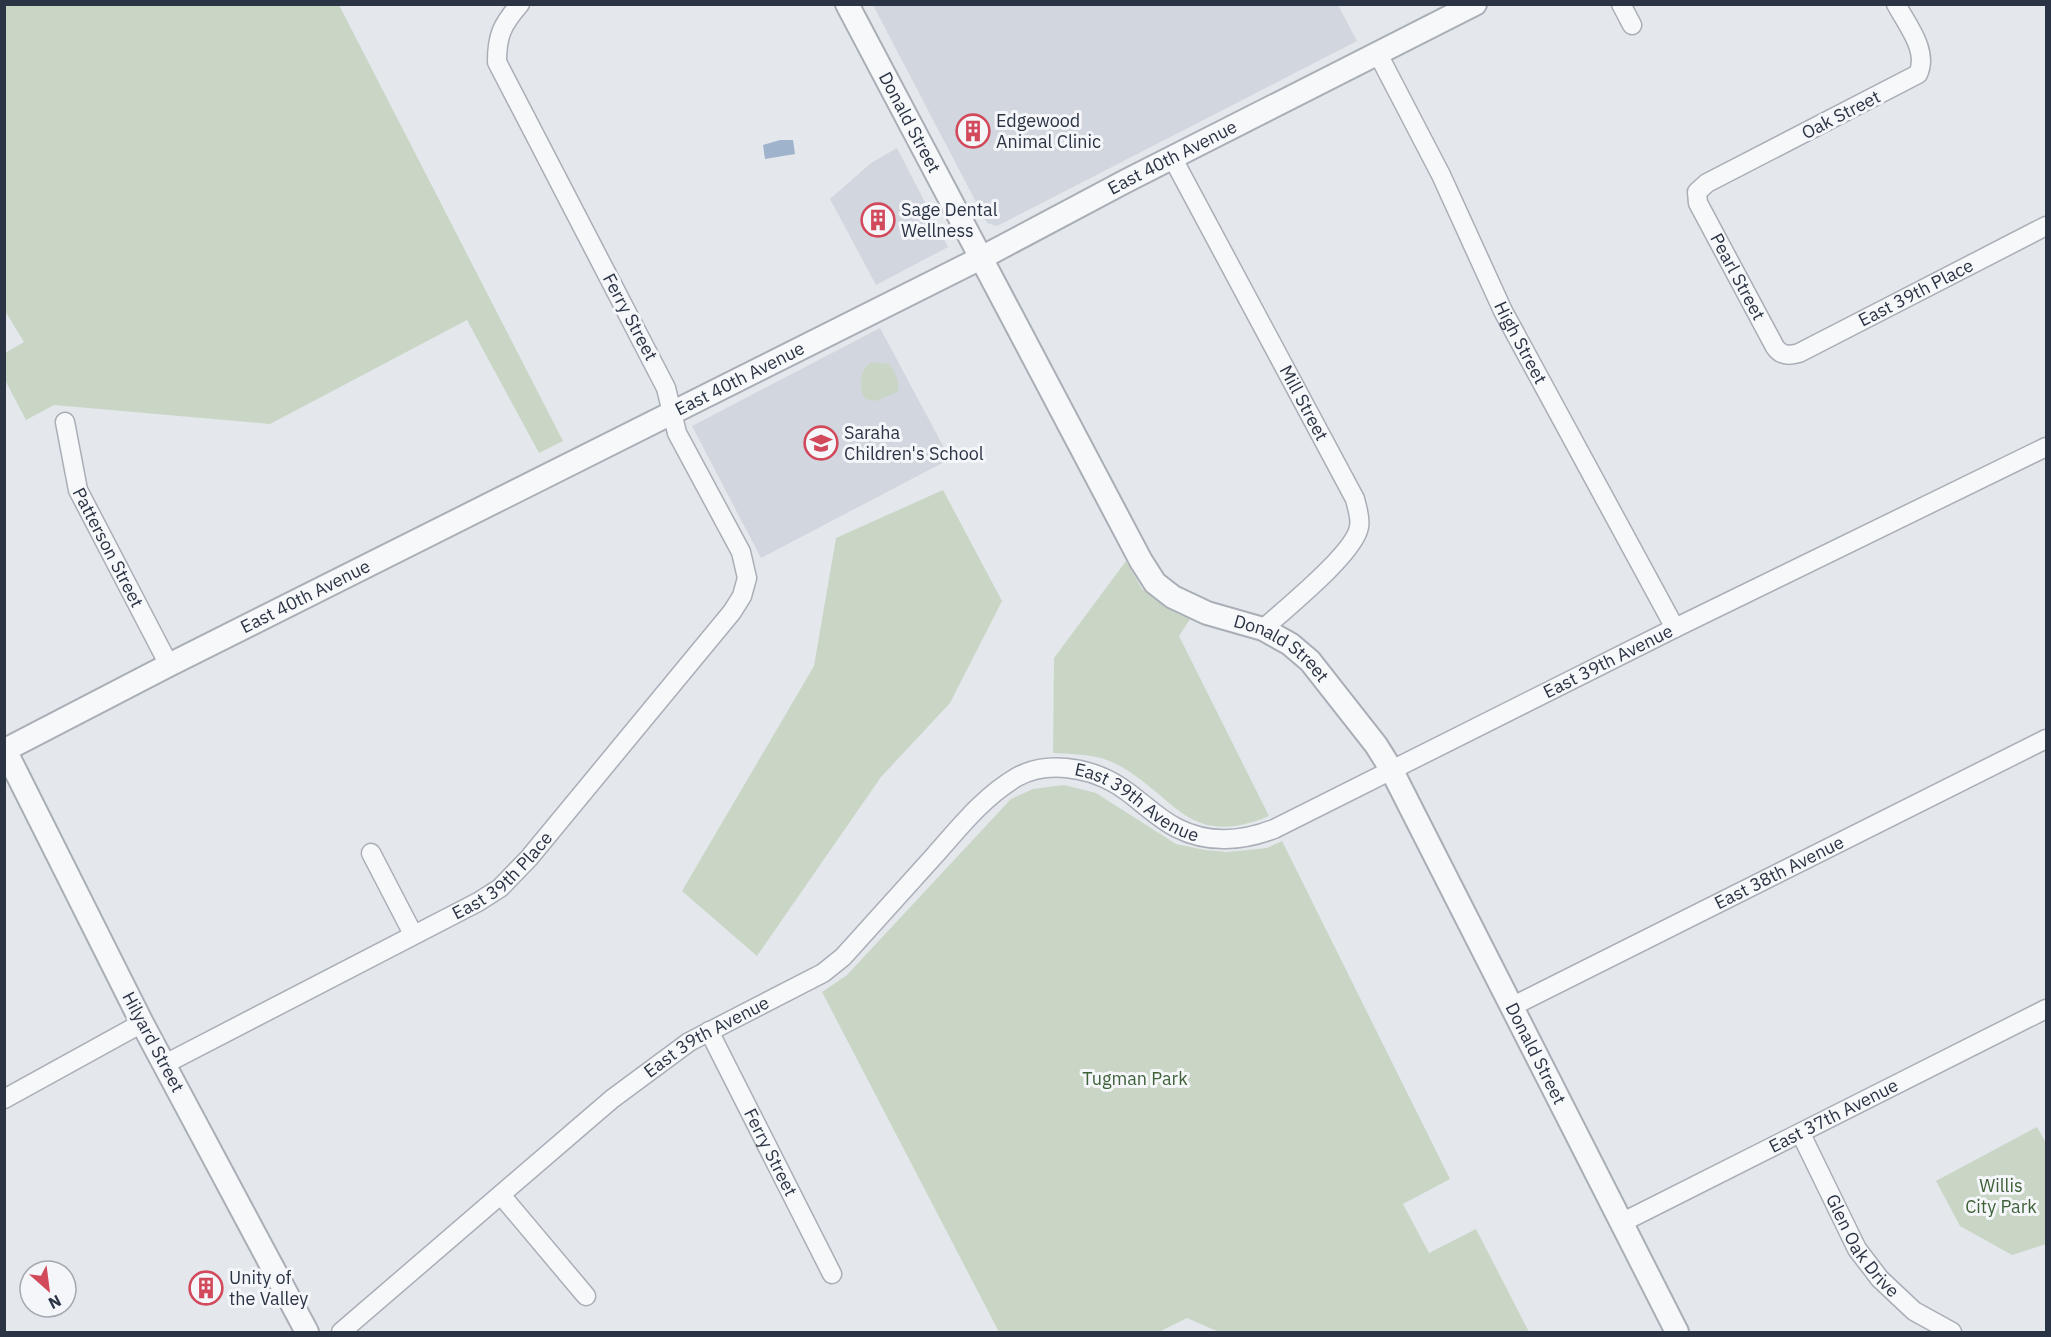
<svg xmlns="http://www.w3.org/2000/svg" width="2051" height="1337" font-family="'IBM Plex Sans',sans-serif">
<style>
.built{fill:#d2d6de}
.green{fill:#c9d6c5}
.water{fill:#9fb4cc}
.lines{fill:none;stroke-linecap:round;stroke-linejoin:round}
.minor-casing{stroke:#a9aeb7;stroke-width:21}
.tertiary-casing{stroke:#a9aeb7;stroke-width:26}
.minor{stroke:#f7f8fa;stroke-width:18}
.tertiary{stroke:#f7f8fa;stroke-width:22}
.labels{text-anchor:middle;stroke-width:6;stroke-linejoin:round;paint-order:stroke}
.street-label{font-size:18px;fill:#2b3445;stroke:#f4f6f9}
.poi-label{font-size:18px;fill:#2b3445;stroke:#f4f6f9;text-anchor:start}
.park-label{font-size:18px;fill:#3f6138;stroke:#f4f6f9}
</style>
<rect width="100%" height="100%" fill="#e4e7ec"/>
<path class="built" d="M 873,5 L 1338,5 L 1357,41 L 997,226 L 987,223 Z
M 897,148 L 948,247 L 876,285 L 830,199 L 871,163 Z
M 880,328 L 950,459 L 761,558 L 692,426 Z"/>
<path class="green" d="M 5,4 L 339,5 L 563,441 L 539,453 L 467,320 L 270,424 L 54,405 L 26,420 L 5,380 L 5,353 L 24,342 L 5,311 Z
M 872,362 L 889,364 C 896,372 899,382 898,392 L 875,401 L 865,399 C 858,387 859,369 872,362 Z
M 943,490 L 1002,601 L 950,703 L 881,777 L 757,956 L 682,891 L 814,666 L 836,538 Z
M 1126,561 L 1142,589 L 1172,611 L 1190,619 L 1179,636 L 1269,816 C 1185,851 1175,792 1112,762 C 1093,754 1073,754 1053,753 L 1054,658 Z
M 1064,785 L 1096,793 L 1176,844 L 1205,850 L 1227,852 L 1267,848 L 1282,841 L 1450,1179 L 1403,1204 L 1429,1253 L 1476,1229 L 1529,1332 L 1219,1332 L 1187,1318 L 1159,1332 L 999,1332 L 822,992 L 847,975 L 1011,799 L 1033,789 Z
M 2037,1127 L 2046,1143 L 2046,1244 L 2012,1255 L 1960,1226 L 1936,1181 Z"/>
<path class="water" d="M 780,140 L 793,140 L 795,154 L 765,159 L 763,145 Z"/>
<g class="lines">
<g class="minor-casing">
<g id="minor">
<path d="M 1621,4 L 1632,25"/>
<path id="s1" d="M 1896,4 C 1907,25 1929,51 1918,74 L 1707,183 L 1697,192 L 1698,203 L 1775,347 C 1781,356 1789,356 1799,353 L 2046,226"/>
<path id="s2" d="M 1378,54 L 1441,175 L 1503,311 L 1675,628"/>
<path id="s3" d="M 1172,157 L 1355,499 C 1357,508 1361,518 1359,527 C 1355,553 1285,609 1263,629"/>
<path id="s4" d="M 65,422 L 78,490 L 169,665"/>
<path d="M 371,853 L 413,934"/>
<path id="s5" d="M 1511,1007 L 2046,739"/>
<path id="s6" d="M 709,1031 L 832,1274"/>
<path id="s7" d="M 165,1064 L 478,902 L 500,888 L 529,858 L 732,612 L 742,596 L 747,578 L 741,552 L 677,433 L 666,388 L 497,62 C 497,35 502,25 520,4"/>
<path d="M 4,1099 L 142,1023"/>
<path id="s8" d="M 1801,1134 L 1857,1249 L 1880,1279 L 1914,1311 L 1952,1332"/>
<path d="M 501,1195 L 586,1296"/>
<path id="s9" d="M 1621,1223 L 2046,1009"/>
<path id="s10" d="M 341,1332 L 612,1099 L 689,1042 L 823,973 L 843,957 C 874,923 904,889 935,855 C 959,828 984,796 1017,777 C 1046,761 1086,767 1114,783 C 1136,795 1153,816 1177,828 C 1208,844 1243,841 1274,829 L 1675,628 L 2046,447"/>
</g>
</g>
<g class="tertiary-casing">
<g id="tertiary">
<path id="s11" d="M 847,4 L 1141,561 L 1155,583 L 1173,597 L 1207,613 L 1263,629 L 1290,644 L 1310,661 L 1376,745 L 1391,769 L 1677,1332"/>
<path id="s12" d="M 307,1332 L 142,1023 L 5,750 L 169,665 L 981,258 L 1126,181 L 1475,4"/>
</g>
</g>
<use href="#minor" class="minor"/>
<use href="#tertiary" class="tertiary"/>
</g>
<defs>
<g id="building-ring" transform="scale(1.725)"><circle r="9.5" fill="#f4f6f9" stroke="#d1495b" stroke-width="1.5"/><path d="M-4-6H4V6H1V3H-1V6H-4ZM-2.5-4.3h1.7v1.8h-1.7ZM.8-4.3h1.7v1.8H.8ZM-2.5-1h1.7V.8h-1.7ZM.8-1h1.7V.8H.8Z" fill="#d1495b"/></g>
<g id="school-ring" transform="scale(1.725)"><circle r="9.5" fill="#f4f6f9" stroke="#d1495b" stroke-width="1.5"/><path d="M0-5L7-2L0 1L-7-2ZM-4 1L0 2.5L4 1V4Q0 6-4 4Z" fill="#d1495b"/></g>
</defs>
<g fill-rule="evenodd">
<use href="#building-ring" x="973" y="131"/>
<use href="#building-ring" x="878" y="220"/>
<use href="#school-ring" x="821" y="443"/>
<use href="#building-ring" x="206" y="1288"/>
</g>
<g class="labels">
<g class="street-label">
<text transform="translate(1841 115) rotate(-27)" y="6">Oak Street</text>
<text dy="6" stroke="none"><textPath href="#s11" startOffset="134">Donald Street</textPath></text>
<text dy="6" stroke="none"><textPath href="#s12" startOffset="1965">East 40th Avenue</textPath></text>
<text dy="6" stroke="none"><textPath href="#s1" startOffset="422">Pearl Street</textPath></text>
<text dy="6" stroke="none"><textPath href="#s1" startOffset="660">East 39th Place</textPath></text>
<text transform="translate(630 317) rotate(62)" y="6">Ferry Street</text>
<text dy="6" stroke="none"><textPath href="#s2" startOffset="322">High Street</textPath></text>
<text dy="6" stroke="none"><textPath href="#s12" startOffset="1479">East 40th Avenue</textPath></text>
<text dy="6" stroke="none"><textPath href="#s3" startOffset="279">Mill Street</textPath></text>
<text dy="6" stroke="none"><textPath href="#s4" startOffset="134">Patterson Street</textPath></text>
<text dy="6" stroke="none"><textPath href="#s12" startOffset="993">East 40th Avenue</textPath></text>
<text dy="6" stroke="none"><textPath href="#s11" startOffset="800">Donald Street</textPath></text>
<text dy="6" stroke="none"><textPath href="#s10" startOffset="1533">East 39th Avenue</textPath></text>
<text dy="6" stroke="none"><textPath href="#s10" startOffset="1011">East 39th Avenue</textPath></text>
<text dy="6" stroke="none"><textPath href="#s7" startOffset="388">East 39th Place</textPath></text>
<text dy="6" stroke="none"><textPath href="#s5" startOffset="300">East 38th Avenue</textPath></text>
<text dy="6" stroke="none"><textPath href="#s10" startOffset="471">East 39th Avenue</textPath></text>
<text transform="translate(153 1042) rotate(62)" y="6">Hilyard Street</text>
<text dy="6" stroke="none"><textPath href="#s11" startOffset="1286">Donald Street</textPath></text>
<text dy="6" stroke="none"><textPath href="#s9" startOffset="238">East 37th Avenue</textPath></text>
<text dy="6" stroke="none"><textPath href="#s6" startOffset="136">Ferry Street</textPath></text>
<text dy="6" stroke="none"><textPath href="#s8" startOffset="128">Glen Oak Drive</textPath></text>
</g>
<g class="poi-label">
<text x="996" y="127">Edgewood<tspan x="996" dy="21">Animal Clinic</tspan></text>
<text x="901" y="216">Sage Dental<tspan x="901" dy="21">Wellness</tspan></text>
<text x="844" y="439">Saraha<tspan x="844" dy="21">Children's School</tspan></text>
<text x="229" y="1284">Unity of<tspan x="229" dy="21">the Valley</tspan></text>
</g>
<g class="park-label">
<text x="1135" y="1085">Tugman Park</text>
<text x="2001" y="1192">Willis<tspan x="2001" dy="21">City Park</tspan></text>
</g>
</g>
<rect width="2051" height="1337" fill="none" stroke="#2b3445" stroke-width="12"/>
<g transform="translate(48 1289) rotate(152)"><circle r="28" fill="#f4f6f9" stroke="#a4a8b1" stroke-width="1.5"/>
<path d="M0-4.5L10 22L0 15L-10 22Z" fill="#d1495b"/>
<text y="-9" font-size="16" font-weight="bold" text-anchor="middle" fill="#2b3445">N</text>
</g>
</svg>
